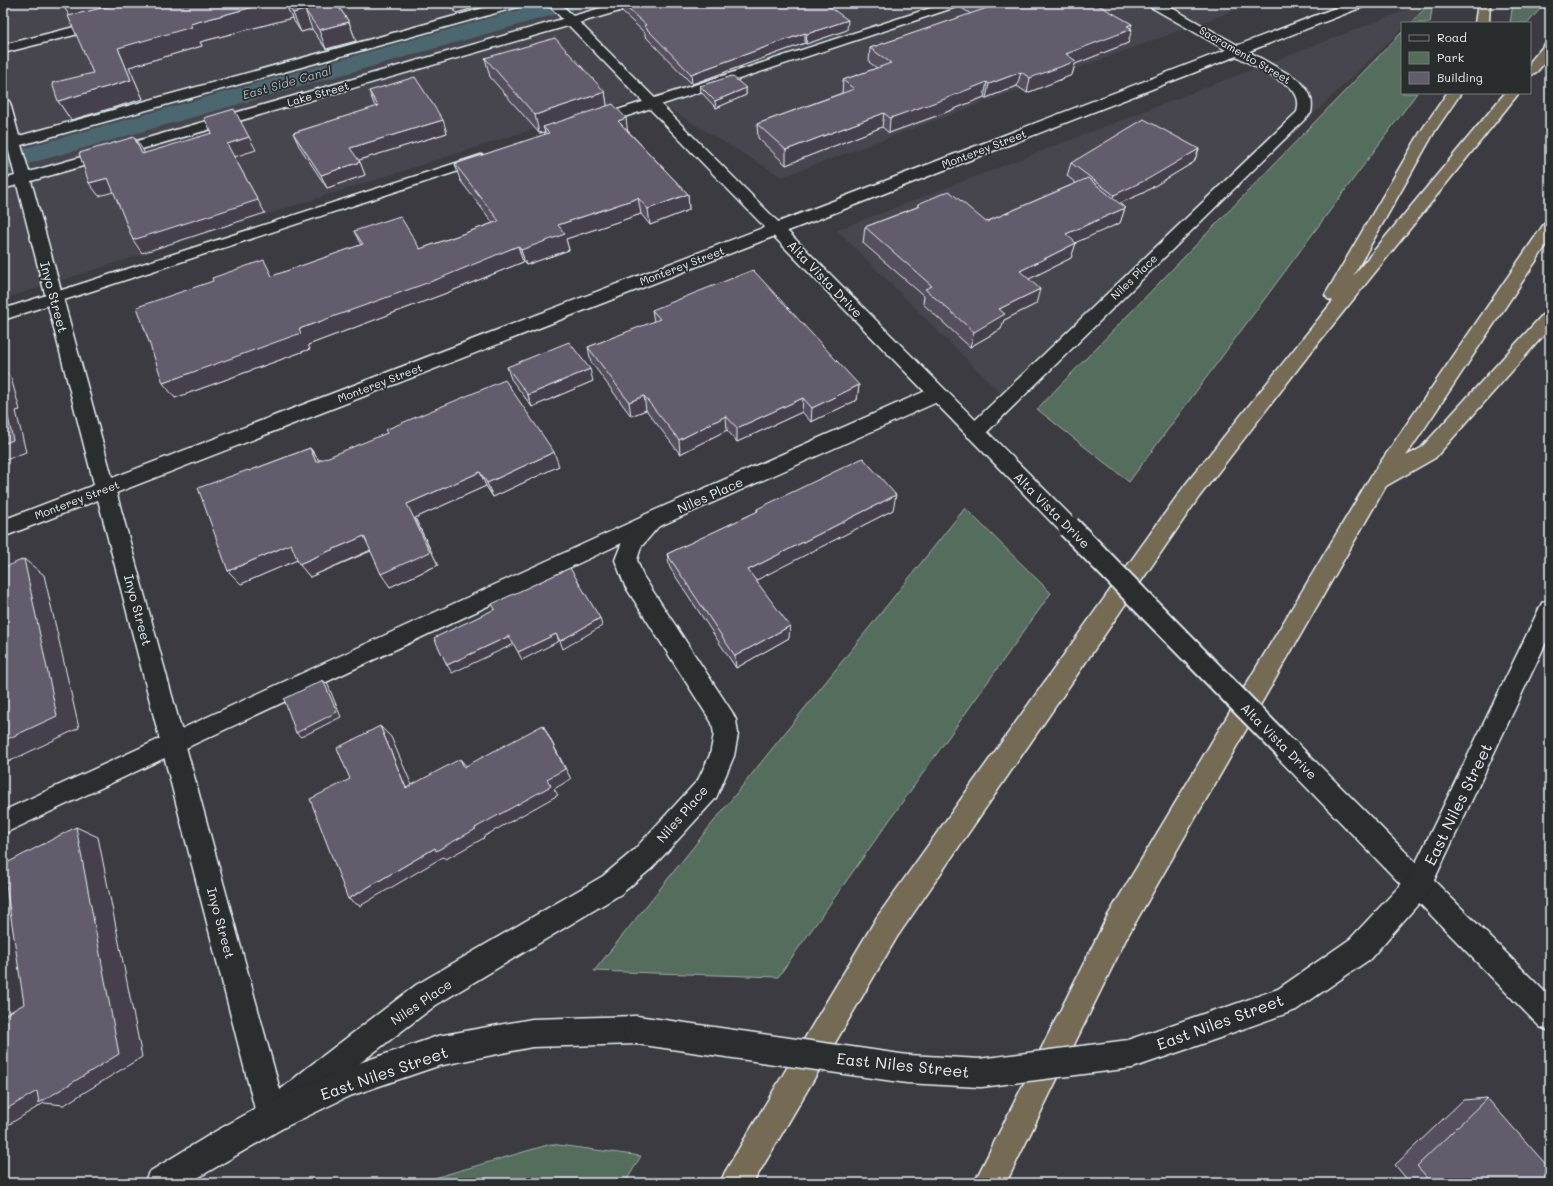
<svg xmlns="http://www.w3.org/2000/svg" width="1553" height="1186" font-family="Mali,sans-serif">
<style>
.built{fill:#47454e}
.green{fill:#556d5b;stroke:#9eafaa}
.lines{fill:none;stroke-linecap:round;stroke-linejoin:round}
.canal{fill:#4c6870;fill-rule:evenodd}
.service-casing{stroke:#e8f1f8;stroke-width:3}
.minor-casing{stroke:#e8f1f8;stroke-width:3}
.tertiary-casing{stroke:#e8f1f8;stroke-width:3}
.secondary-casing{stroke:#e8f1f8;stroke-width:3}
.motorway-casing{stroke:#e8f1f8;stroke-width:3}
.service{fill:#2a2d2e;fill-rule:evenodd}
.minor{fill:#2a2d2e;fill-rule:evenodd}
.tertiary{fill:#2a2d2e;fill-rule:evenodd}
.secondary{fill:#2a2d2e;fill-rule:evenodd}
.motorway{fill:#746b52;fill-rule:evenodd}
.tertiary-bridge-casing{stroke:#e8f1f8;stroke-width:26;stroke-linecap:butt}
.secondary-bridge-casing{stroke:#e8f1f8;stroke-width:31;stroke-linecap:butt}
.tertiary-bridge{stroke:#2a2d2e;stroke-width:22}
.secondary-bridge{stroke:#2a2d2e;stroke-width:28}
.wall{fill:#554f5e;stroke:#e8f1f8}
.shaded-wall{fill:#45404c;stroke:#e8f1f8}
.building{fill:#635c6d;stroke:#e8f1f8}
.labels{text-anchor:middle;stroke-width:3.5;stroke-linejoin:round;paint-order:stroke}
.far-street-label{font-size:11px;fill:#e8f1f8;stroke:#2a2d2e}
.far-water-label{font-size:12px;font-style:italic;fill:#aabac2;stroke:#2a2d2e}
.street-label{font-size:13px;fill:#e8f1f8;stroke:#2a2d2e}
.near-street-label{font-size:16px;fill:#e8f1f8;stroke:#2a2d2e}
</style>
<rect width="100%" height="100%" fill="#3b3b41"/>
<filter id="ink" filterUnits="userSpaceOnUse"><feTurbulence type="fractalNoise" baseFrequency=".025" numOctaves="2"/><feDisplacementMap in="SourceGraphic" scale="8" xChannelSelector="R" yChannelSelector="G"/><feConvolveMatrix kernelMatrix="1 2 1 2 8 2 1 2 1" color-interpolation-filters="sRGB"/></filter>
<g filter="url(#ink)">
<path class="built" d="M 3,3 L 1255,3 L 782,177 L 654,100 L 602,107 L 3,299 Z
M 1424,3 L 1430,3 L 1409,23 L 1402,23 L 1402,29 L 1011,404 L 837,230 Z"/>
<path class="green" d="M 1430,3 L 1433,3 L 1430,23 L 1411,23 Z
M 1513,3 L 1545,3 L 1528,23 L 1510,23 Z
M 1402,32 L 1402,93 L 1417,93 L 1129,482 L 1037,409 Z
M 965,508 L 1051,593 L 778,977 L 594,971 Z
M 551,1144 L 641,1156 L 625,1183 L 417,1183 Z"/>
<g class="lines">
<path class="canal" d="M 544,3 L 582,3 L 578,8 L 3,171 L 3,154 Z"/>
<g class="service-casing">
<path id="service" d="M 946,3 L 964,3 L 962,5 L 600,125 L 590,125 L 588,122 L 590,119 Z
M 102,20 L 106,21 L 108,24 L 106,27 L 3,53 L 3,45 Z
M 481,155 L 486,156 L 488,159 L 486,162 L 3,320 L 3,309 Z
M 651,513 L 658,516 L 660,521 L 658,526 L 3,834 L 3,811 Z"/>
</g>
<g class="minor-casing">
<path id="minor" d="M 502,3 L 522,3 L 521,6 L 21,145 L 29,172 L 618,3 L 638,3 L 637,6 L 31,181 L 280,1090 L 307,1068 L 416,985 L 603,876 L 634,850 L 698,780 L 710,755 L 714,734 L 712,723 L 625,586 L 615,560 L 624,537 L 644,515 L 930,389 L 937,387 L 944,389 L 946,394 L 944,399 L 658,527 L 641,547 L 637,560 L 643,576 L 732,712 L 736,720 L 738,734 L 734,756 L 716,798 L 652,868 L 621,894 L 436,1005 L 327,1088 L 283,1128 L 272,1132 L 261,1128 L 257,1117 L 17,185 L 3,189 L 3,179 L 15,176 L 8,148 L 3,149 L 3,140 L 5,140 L 3,131 L 3,99 L 8,100 L 10,103 L 19,136 Z
M 1148,3 L 1163,3 L 1299,80 C 1309,91 1314,98 1311,113 L 982,437 L 975,439 L 968,437 L 965,432 L 968,427 L 1297,112 C 1300,100 1297,94 1289,86 L 1149,6 Z"/>
</g>
<g class="tertiary-casing">
<path id="tertiary" d="M 547,3 L 560,3 L 1076,521 L 1079,527 L 1076,533 L 1069,535 L 1062,533 Z
M 1286,737 L 1295,741 L 1550,997 L 1550,1031 L 1540,1027 L 1277,757 L 1274,749 L 1277,741 Z"/>
</g>
<g class="secondary-casing">
<path id="secondary" d="M 1348,3 L 1366,3 L 1365,6 L 3,537 L 3,520 Z
M 1550,600 L 1550,634 L 1428,893 L 1370,959 L 1296,1010 L 1220,1037 L 1210,1033 L 1206,1023 L 1210,1013 L 1278,989 L 1350,939 L 1410,875 L 1542,603 Z
M 637,1016 L 647,1020 L 651,1030 L 647,1040 L 637,1044 L 532,1047 L 438,1066 L 347,1097 L 283,1128 L 189,1183 L 144,1183 L 149,1172 L 216,1131 L 261,1106 L 342,1069 L 438,1036 L 532,1019 Z"/>
</g>
<g class="motorway-casing">
<path id="motorway" d="M 1478,3 L 1490,3 L 1489,23 L 1475,23 Z
M 1550,43 L 1550,56 L 1535,74 L 1530,75 L 1530,62 L 1545,44 Z
M 1447,93 L 1461,93 L 1435,131 L 1353,276 L 1505,93 L 1519,93 L 1307,357 L 1199,497 L 897,937 L 753,1183 L 720,1183 L 725,1172 L 877,917 L 1185,485 L 1333,301 L 1328,299 L 1325,295 L 1421,131 Z
M 1550,223 L 1550,240 L 1406,456 L 1421,448 L 1544,313 L 1550,311 L 1550,328 L 1435,458 L 1386,486 L 1127,937 L 1006,1183 L 974,1183 L 1107,917 L 1371,476 L 1544,224 Z"/>
</g>
<use href="#service" class="service"/>
<use href="#minor" class="minor"/>
<use href="#tertiary" class="tertiary"/>
<use href="#secondary" class="secondary"/>
<use href="#motorway" class="motorway"/>
<g class="tertiary-bridge-casing">
<path id="tertiary-bridge" d="M 1069,527 L 1286,749"/>
</g>
<g class="secondary-bridge-casing">
<path id="secondary-bridge" d="M 637,1030 L 907,1069 L 980,1073 L 1130,1054 L 1220,1023"/>
</g>
<use href="#tertiary-bridge" class="tertiary-bridge"/>
<use href="#secondary-bridge" class="secondary-bridge"/>
</g>
<path class="wall" d="M 63,3 L 336,3 L 349,22 L 356,41 L 326,49 L 312,29 L 301,32 L 292,18 L 200,42 L 202,46 L 129,67 L 143,99 L 71,120 L 58,101 L 93,73 L 70,16 Z
M 448,3 L 491,3 L 456,13 Z
M 620,3 L 824,3 L 847,30 L 806,44 L 805,43 L 692,84 L 645,36 L 645,33 L 622,12 Z
M 961,3 L 1095,3 L 1131,28 L 1128,43 L 1075,64 L 1072,75 L 1027,93 L 1017,86 L 986,98 L 984,97 L 939,115 L 889,133 L 882,127 L 786,165 L 758,138 L 757,124 L 842,93 L 843,80 L 877,68 L 869,62 L 870,48 L 971,14 L 960,7 Z
M 1226,3 L 1237,3 L 1231,5 Z
M 485,58 L 605,92 L 607,106 L 628,131 L 688,194 L 689,210 L 650,225 L 641,214 L 566,239 L 569,250 L 526,265 L 523,262 L 444,294 L 308,345 L 310,349 L 175,398 L 273,276 L 361,245 L 354,231 L 420,249 L 493,223 L 460,180 L 455,164 L 545,135 L 545,132 L 539,133 L 490,77 Z
M 700,86 L 746,88 L 746,95 L 716,108 L 701,92 Z
M 369,91 L 447,133 L 359,160 L 365,175 L 327,188 L 299,146 L 293,133 L 376,107 L 374,104 Z
M 1199,149 L 1194,162 L 1143,193 L 1119,203 L 1125,208 L 1120,223 L 1076,242 L 1071,258 L 1029,279 L 1036,304 L 1004,320 L 1001,329 L 970,347 L 923,304 L 924,296 L 863,243 L 865,227 L 917,207 L 918,204 L 986,222 L 1076,183 L 1067,176 L 1071,163 Z
M 652,310 L 859,385 L 857,400 L 811,422 L 802,412 L 737,442 L 727,430 L 680,454 L 646,410 L 631,416 L 591,362 L 588,347 L 654,322 Z
M 507,367 L 593,381 L 532,407 L 511,379 Z
M 310,448 L 319,460 L 559,466 L 493,497 L 486,486 L 415,518 L 438,565 L 390,587 L 371,551 L 310,577 L 297,560 L 241,584 L 228,571 L 248,470 L 249,471 Z
M 757,509 L 893,510 L 756,580 L 789,638 L 736,668 L 670,568 L 667,554 L 757,512 Z
M 1487,1098 L 1550,1183 L 1410,1183 L 1395,1165 L 1463,1100 Z"/>
<path class="shaded-wall" d="M 81,3 L 168,3 L 76,26 L 64,7 Z
M 268,3 L 285,3 L 292,18 L 200,42 L 202,46 L 129,67 L 143,99 L 71,120 L 58,101 L 131,80 L 118,48 L 190,24 Z
M 453,3 L 491,3 L 456,13 Z
M 1231,3 L 1237,3 L 1231,5 Z
M 305,10 L 312,29 L 301,32 L 293,13 Z
M 848,20 L 847,30 L 806,44 L 807,34 Z
M 349,22 L 356,41 L 326,49 L 319,30 Z
M 1132,24 L 1130,30 L 1132,29 L 1128,43 L 1075,64 L 1072,75 L 1027,93 L 1030,78 L 1066,54 L 1127,26 Z
M 805,33 L 805,43 L 692,84 L 691,74 Z
M 1021,72 L 1017,86 L 986,98 L 989,84 Z
M 987,82 L 984,97 L 939,115 L 889,133 L 890,118 Z
M 746,88 L 746,95 L 716,108 L 715,101 Z
M 605,92 L 608,111 L 543,127 L 545,132 L 539,133 L 535,115 Z
M 884,113 L 882,127 L 786,165 L 786,150 Z
M 626,118 L 628,134 L 618,121 Z
M 443,120 L 447,133 L 356,161 L 350,148 Z
M 134,137 L 143,150 L 150,167 L 142,154 Z
M 249,137 L 256,150 L 234,157 L 265,213 L 142,253 L 133,240 L 227,144 Z
M 1199,149 L 1194,162 L 1143,193 L 1109,208 L 1114,195 Z
M 360,162 L 365,175 L 327,188 L 321,175 Z
M 108,178 L 117,191 L 99,196 L 89,183 Z
M 688,194 L 689,210 L 650,225 L 648,209 Z
M 638,198 L 641,214 L 566,239 L 569,250 L 526,265 L 521,250 L 558,225 Z
M 1125,208 L 1120,223 L 1061,249 L 1066,234 Z
M 1076,243 L 1071,258 L 1015,286 L 1020,271 Z
M 518,246 L 523,262 L 444,294 L 308,345 L 310,349 L 175,398 L 163,383 L 299,329 Z
M 1040,289 L 1036,304 L 1004,320 L 1001,329 L 970,347 L 974,332 L 999,309 Z
M 3,369 L 11,378 L 20,410 L 16,411 L 26,452 L 3,461 Z
M 590,369 L 593,381 L 532,407 L 528,395 Z
M 859,385 L 857,400 L 811,422 L 812,408 Z
M 644,396 L 646,410 L 631,416 L 629,402 Z
M 803,398 L 802,412 L 737,442 L 737,428 Z
M 726,416 L 727,430 L 680,454 L 679,440 Z
M 310,448 L 320,462 L 316,462 Z
M 554,452 L 559,466 L 493,497 L 487,483 Z
M 480,472 L 486,486 L 415,518 L 438,565 L 390,587 L 381,574 L 407,504 Z
M 896,495 L 893,510 L 749,584 L 748,570 Z
M 364,536 L 373,549 L 310,577 L 299,564 Z
M 291,544 L 302,558 L 241,584 L 228,571 Z
M 24,559 L 44,575 L 79,728 L 4,764 L 3,763 L 3,741 Z
M 600,618 L 602,626 L 563,649 L 560,641 Z
M 790,626 L 789,638 L 736,668 L 735,656 Z
M 556,634 L 559,641 L 522,660 L 518,652 Z
M 509,636 L 514,644 L 452,673 L 447,665 Z
M 323,680 L 328,685 L 341,717 L 301,737 L 296,733 Z
M 543,725 L 571,779 L 554,789 L 558,795 L 483,837 L 484,838 L 446,859 L 443,857 L 360,906 L 348,899 L 435,848 L 475,828 L 547,779 Z
M 380,726 L 391,737 L 417,797 L 406,788 Z
M 460,759 L 469,769 L 464,767 Z
M 76,827 L 98,837 L 142,1057 L 64,1105 L 44,1103 L 3,1128 L 3,1111 Z"/>
<path class="building" d="M 63,3 L 81,3 L 64,7 Z
M 122,3 L 268,3 L 190,24 L 192,27 L 118,48 L 131,80 L 58,101 L 52,83 L 93,73 L 68,16 Z
M 286,3 L 336,3 L 349,22 L 319,30 L 305,10 L 293,13 Z
M 621,3 L 824,3 L 848,20 L 807,34 L 805,33 L 691,74 L 644,26 L 646,25 Z
M 978,3 L 1095,3 L 1132,24 L 1127,26 L 1132,29 L 1066,54 L 1076,61 L 1030,78 L 1021,72 L 989,84 L 987,82 L 942,100 L 890,118 L 884,113 L 786,150 L 757,124 L 854,89 L 843,80 L 891,63 L 870,48 L 987,8 Z
M 555,38 L 605,92 L 535,115 L 485,58 Z
M 732,76 L 746,88 L 715,101 L 700,86 Z
M 415,77 L 443,120 L 350,148 L 360,162 L 321,175 L 293,133 L 378,106 L 369,91 Z
M 613,104 L 626,118 L 618,121 L 688,194 L 648,209 L 638,198 L 558,225 L 565,234 L 521,250 L 518,246 L 438,279 L 299,329 L 301,333 L 163,383 L 137,307 L 213,281 L 212,278 L 264,260 L 272,276 L 363,244 L 354,231 L 400,216 L 420,249 L 499,221 L 455,164 L 549,133 L 543,127 Z
M 234,109 L 249,137 L 227,144 L 258,200 L 133,240 L 108,178 L 89,183 L 79,153 L 134,137 L 142,154 L 212,133 L 204,118 Z
M 1144,119 L 1199,149 L 1148,179 L 1114,195 L 1071,163 Z
M 1088,178 L 1125,208 L 1066,234 L 1076,243 L 1020,271 L 1040,289 L 999,309 L 1005,314 L 974,332 L 925,289 L 932,286 L 865,227 L 920,206 L 918,204 L 949,191 L 986,222 Z
M 753,270 L 859,385 L 812,408 L 803,398 L 737,428 L 726,416 L 679,440 L 644,396 L 629,402 L 588,347 L 660,319 L 652,310 Z
M 569,342 L 590,369 L 528,395 L 507,367 Z
M 505,380 L 554,452 L 487,483 L 480,472 L 407,504 L 430,552 L 381,574 L 364,536 L 299,564 L 291,544 L 228,571 L 198,488 L 248,470 L 249,471 L 310,448 L 316,462 L 387,433 L 385,430 Z
M 3,382 L 7,398 L 4,399 L 13,440 L 3,444 Z
M 863,458 L 896,495 L 748,570 L 790,626 L 735,656 L 667,554 L 758,511 L 757,509 Z
M 24,559 L 57,716 L 3,741 L 3,568 Z
M 570,568 L 600,618 L 560,641 L 556,634 L 518,652 L 509,636 L 447,665 L 434,638 L 495,609 L 492,604 Z
M 323,680 L 337,712 L 296,733 L 284,699 Z
M 543,725 L 565,769 L 547,779 L 551,786 L 475,828 L 476,829 L 436,851 L 435,848 L 348,899 L 310,799 L 350,779 L 337,748 L 380,726 L 406,788 L 460,759 L 464,767 Z
M 76,827 L 119,1054 L 39,1103 L 37,1091 L 3,1111 L 3,1016 L 24,1004 L 3,865 Z
M 1487,1098 L 1550,1169 L 1550,1183 L 1432,1183 L 1417,1166 Z"/>
</g>
<g class="labels">
<g class="far-street-label">
<text transform="translate(1245 55) rotate(30)" y="4">Sacramento Street</text>
<text transform="translate(318 94) rotate(-16)" y="4">Lake Street</text>
<text transform="translate(984 149) rotate(-21)" y="4">Monterey Street</text>
<text transform="translate(682 266) rotate(-21)" y="4">Monterey Street</text>
<text transform="translate(1134 277) rotate(-44)" y="4">Niles Place</text>
<text transform="translate(380 383) rotate(-21)" y="4">Monterey Street</text>
<text transform="translate(77 500) rotate(-21)" y="4">Monterey Street</text>
</g>
<g class="far-water-label">
<text transform="translate(287 83) rotate(-16)" y="4">East Side Canal</text>
</g>
<g class="street-label">
<text transform="translate(825 279) rotate(46)" y="5">Alta Vista Drive</text>
<text transform="translate(54 297) rotate(75)" y="5">Inyo Street</text>
<text transform="translate(710 495) rotate(-24)" y="5">Niles Place</text>
<text transform="translate(1052 510) rotate(45)" y="5">Alta Vista Drive</text>
<text transform="translate(138 610) rotate(75)" y="5">Inyo Street</text>
<text transform="translate(1279 741) rotate(45)" y="5">Alta Vista Drive</text>
<text transform="translate(682 814) rotate(-49)" y="5">Niles Place</text>
<text transform="translate(221 923) rotate(75)" y="5">Inyo Street</text>
<text transform="translate(421 1002) rotate(-34)" y="5">Niles Place</text>
</g>
<g class="near-street-label">
<text transform="translate(1458 804) rotate(-64)" y="6">East Niles Street</text>
<text transform="translate(1220 1022) rotate(-20)" y="6">East Niles Street</text>
<text transform="translate(903 1065) rotate(6)" y="6">East Niles Street</text>
<text transform="translate(384 1073) rotate(-19)" y="6">East Niles Street</text>
</g>
</g>
<rect width="1553" height="1186" fill="none" stroke="#2a2d2e" stroke-width="16"/>
<rect x="8" y="8" width="1537" height="1170" fill="none" stroke="#e8f1f8" stroke-width="1.5" filter="url(#ink)"/>
<rect x="1401" y="22" width="130" height="72" fill="#2a2d2e" stroke="#767b7f"/>
<rect x="1409" y="35" width="20" height="6" fill="#2a2d2e" stroke="#767b7f"/>
<text x="1437" y="42" font-size="12" fill="#e8f1f8">Road</text>
<rect x="1409" y="52" width="20" height="12" fill="#556d5b" stroke="#767b7f"/>
<text x="1437" y="62" font-size="12" fill="#e8f1f8">Park</text>
<rect x="1409" y="72" width="20" height="12" fill="#635c6d" stroke="#767b7f"/>
<text x="1437" y="82" font-size="12" fill="#e8f1f8">Building</text>
</svg>
